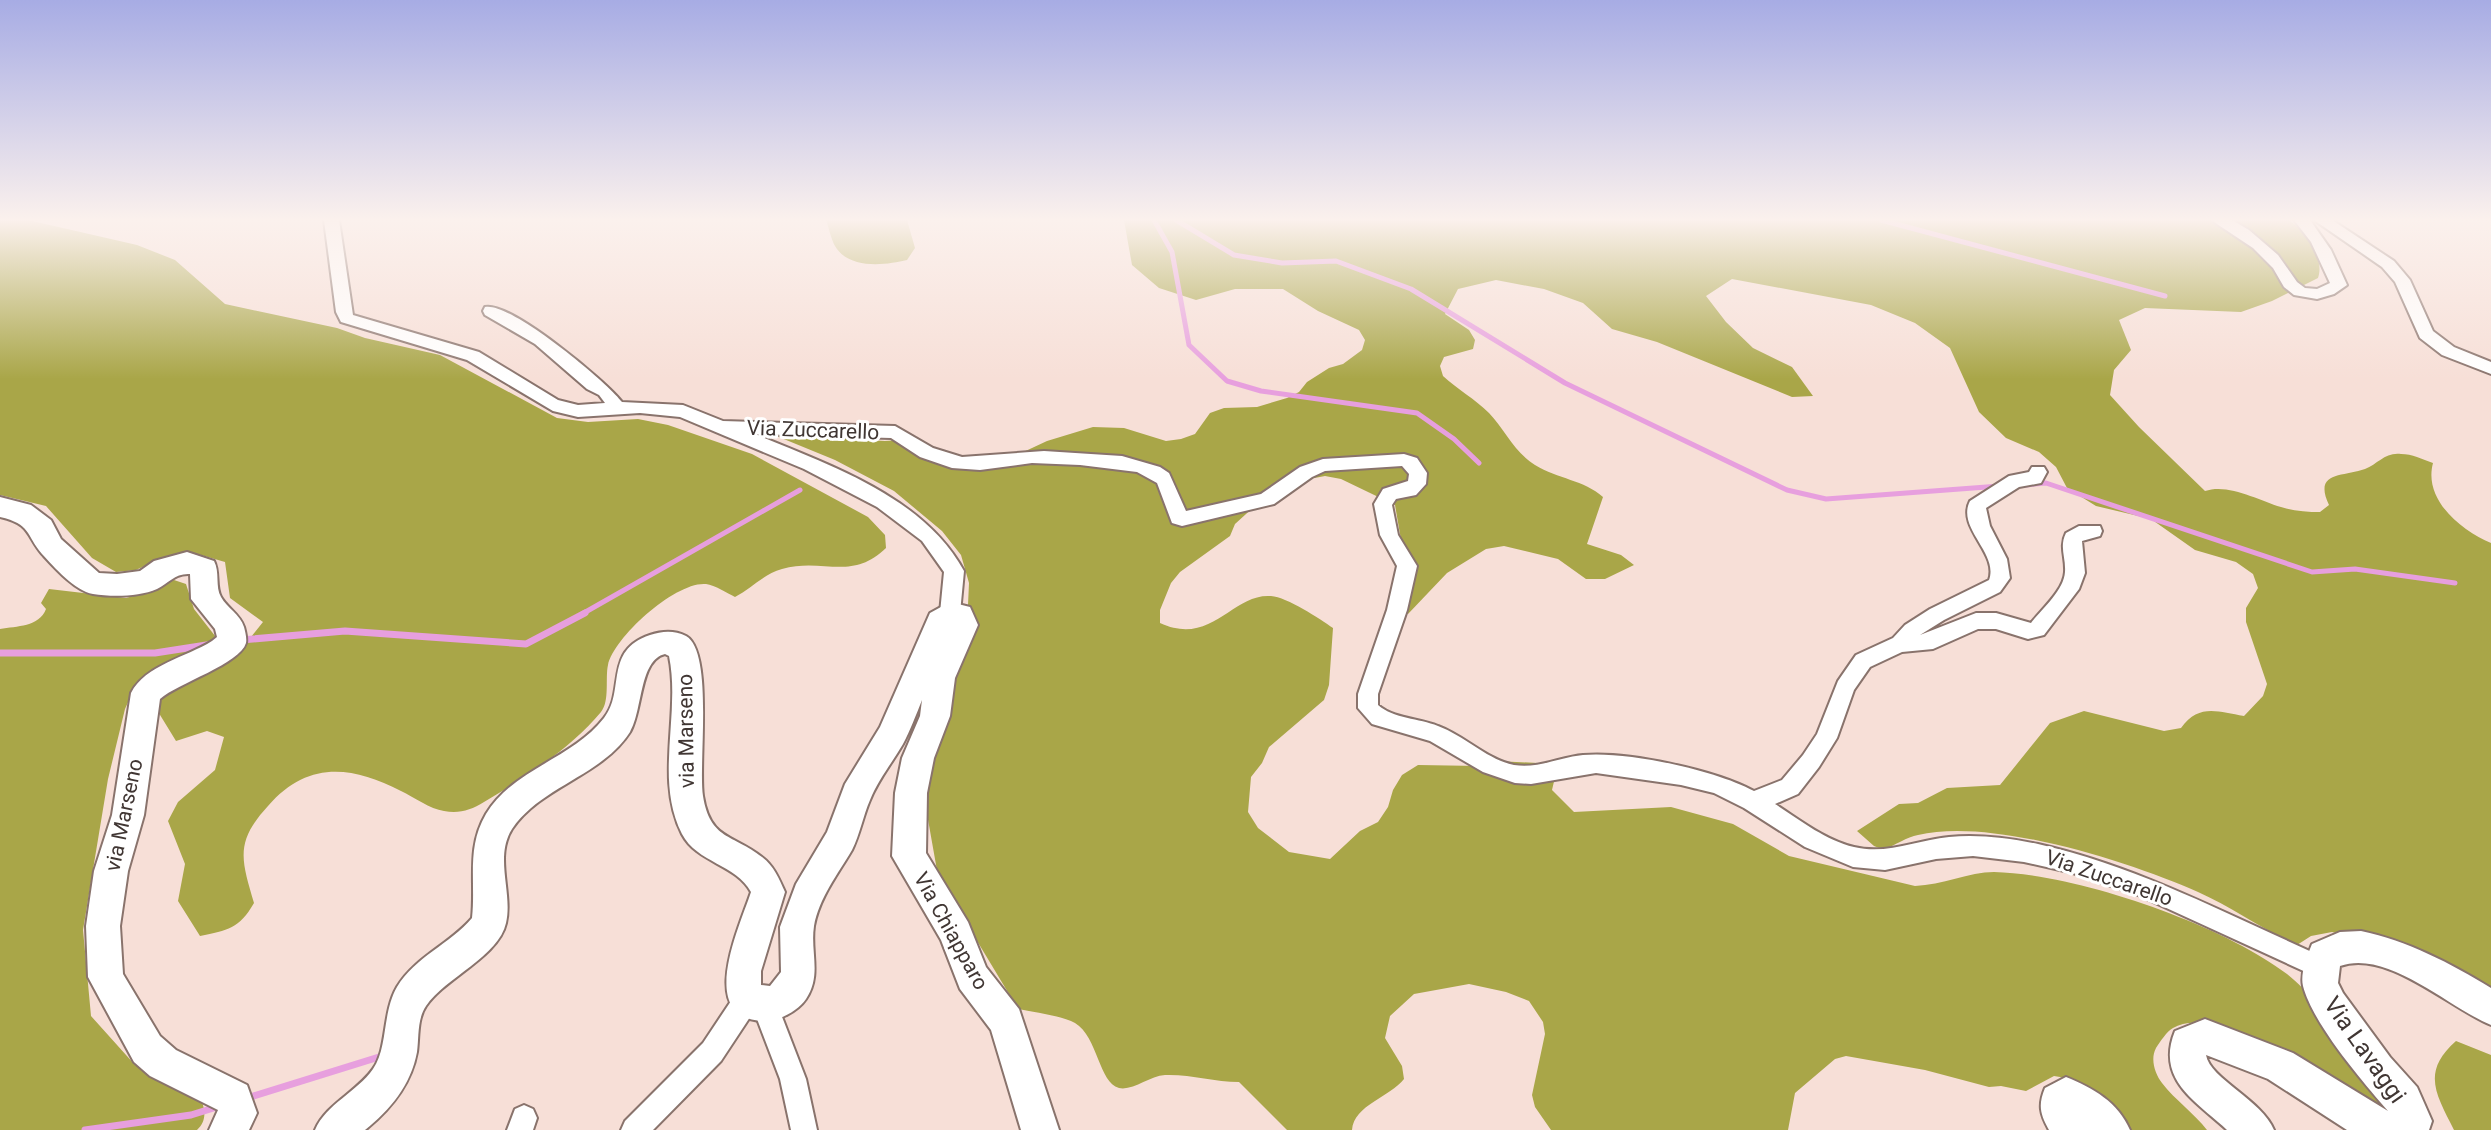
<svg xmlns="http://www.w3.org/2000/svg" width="2491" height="1130" font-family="Roboto,sans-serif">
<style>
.forest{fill:#a9a648}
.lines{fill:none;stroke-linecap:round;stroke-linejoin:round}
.stream-far1{stroke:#e79fde;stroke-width:5}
.stream{stroke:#e79fde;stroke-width:7}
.street-casing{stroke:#89736c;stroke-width:4}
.secondary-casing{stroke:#89736c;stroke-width:4}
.street{fill:#fff;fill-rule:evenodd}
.secondary{fill:#fff;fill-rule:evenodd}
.labels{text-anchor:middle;stroke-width:6;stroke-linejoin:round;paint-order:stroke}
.street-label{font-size:21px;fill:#403633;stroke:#fff}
.near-street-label{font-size:24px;fill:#403633;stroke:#fff}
</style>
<rect width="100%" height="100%" fill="#f7dfd7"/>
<path class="forest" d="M 0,220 L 28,220 L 137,245 L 175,260 L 225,304 L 337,328 L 365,338 L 440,355 L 557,418 L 588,422 L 638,419 L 668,425 L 752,454 L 868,517 L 885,535 L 886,548 C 851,582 823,557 782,569 C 764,574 752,588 735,597 C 727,593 715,585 706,584 C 676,581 614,637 608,665 C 605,678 610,701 601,712 C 571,748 525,778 484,802 C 471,810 459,814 444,811 C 430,809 414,797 401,791 C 351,765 307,761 268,806 C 235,842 241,859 254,903 C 239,929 228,930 200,936 L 178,901 L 185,864 L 168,821 L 178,802 L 215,770 L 224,737 L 207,731 L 176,741 L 157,710 L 162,696 L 239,652 L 263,622 L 230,598 L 225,562 L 194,553 L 155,561 L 136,570 L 116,572 L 92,558 L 46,506 L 0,495 Z
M 826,220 L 907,220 L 915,248 L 907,260 C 886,265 849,270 835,246 C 831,239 829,228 826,220 Z
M 1124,220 L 2289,220 C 2306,232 2325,258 2318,278 L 2272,301 L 2241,312 L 2145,308 L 2119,320 L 2131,350 L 2114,370 L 2110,395 L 2139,427 L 2205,491 C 2228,483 2258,500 2281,507 C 2294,511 2307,512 2320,512 L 2329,505 C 2313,471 2343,477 2365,469 C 2378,464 2385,452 2401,454 C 2412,454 2422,459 2433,463 C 2423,500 2462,531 2491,543 L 2491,1000 L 2411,950 L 2332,932 L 2311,936 L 2297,945 C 2263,930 2232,907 2198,892 C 2130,862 1991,817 1918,835 C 1907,837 1895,845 1884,850 L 1874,846 L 1857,831 L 1899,804 L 1918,803 L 1947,788 L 2000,785 L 2050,723 L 2084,711 L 2164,731 L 2181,728 C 2199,703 2218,712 2244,716 L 2263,696 L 2267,684 L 2246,622 L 2246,608 L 2258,588 L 2253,574 L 2236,562 L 2195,550 L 2151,519 L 2096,506 L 2067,488 L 2056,467 L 2039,452 L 2006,438 L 1979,412 L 1950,348 L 1915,323 L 1871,305 L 1732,279 L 1706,296 L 1726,322 L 1753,348 L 1792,367 L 1813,396 L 1792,397 L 1657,342 L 1612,329 L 1583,303 L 1544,289 L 1496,280 L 1458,289 L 1445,314 L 1469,330 L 1475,340 L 1473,349 L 1444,357 L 1440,366 L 1443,376 C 1457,389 1475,399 1489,413 C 1505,430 1515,453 1535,465 C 1558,479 1584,480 1603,497 L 1587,544 L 1621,555 L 1634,565 L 1605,579 L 1586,579 L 1558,559 L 1504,546 L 1486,549 L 1447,573 L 1408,614 L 1392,598 L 1404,557 L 1395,505 L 1341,479 L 1325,476 L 1278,485 L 1235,524 L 1230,536 L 1180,572 L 1171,583 L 1160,610 L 1160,623 C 1212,647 1232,593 1271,596 C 1287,597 1320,619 1333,628 L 1329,685 L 1324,700 L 1269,747 L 1262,763 L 1251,777 L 1248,812 L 1258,828 L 1289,852 L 1330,859 L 1360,831 L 1378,822 L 1388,807 L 1393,790 L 1402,775 L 1418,765 L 1479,766 L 1497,761 L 1538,763 L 1556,773 L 1552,790 L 1574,812 L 1671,807 L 1733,824 L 1789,856 L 1915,886 C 1942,885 1969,872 1994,872 C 2077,874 2221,924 2287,974 C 2297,982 2310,994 2316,1005 C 2322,1016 2324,1030 2331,1039 C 2348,1060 2370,1076 2384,1099 L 2379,1107 C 2339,1084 2216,1001 2173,1028 C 2167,1031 2160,1042 2156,1048 C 2150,1059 2155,1074 2162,1083 C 2175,1100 2194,1113 2207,1130 L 2126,1130 L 2066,1078 L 2054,1076 L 2026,1091 L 2001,1086 L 1989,1087 L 1925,1070 L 1846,1056 L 1835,1059 L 1795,1093 L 1788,1130 L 1551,1130 L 1535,1107 L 1532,1095 L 1545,1034 L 1543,1022 L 1529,1001 L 1506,992 L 1469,984 L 1414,994 L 1390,1016 L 1385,1038 L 1402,1066 L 1404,1079 C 1390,1097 1354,1105 1352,1130 L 1287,1130 L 1239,1082 C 1214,1082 1190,1074 1165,1075 C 1149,1076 1133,1091 1119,1088 C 1099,1083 1098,1037 1075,1023 C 1063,1016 1033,1012 1018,1009 L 938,876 L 924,797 L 949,685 L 976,625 L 968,605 L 969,583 L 961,555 L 942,531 L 894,491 L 835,460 L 774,435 L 885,441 L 917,439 L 932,451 L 954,457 L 978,459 L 1017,455 L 1047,441 L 1093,427 L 1124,428 L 1166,441 L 1181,439 L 1195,434 L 1210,413 L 1224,408 L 1257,407 L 1287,398 L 1299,392 L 1307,382 L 1329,368 L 1343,364 L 1362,350 L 1365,340 L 1359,330 L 1318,311 L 1283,289 L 1235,289 L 1196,300 L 1159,288 L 1132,265 Z
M 171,579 L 186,584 L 194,609 L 219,641 L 134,689 L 125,709 L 108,779 L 83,930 L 91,1016 L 135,1065 L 199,1095 C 205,1107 208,1120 197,1130 L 0,1130 L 0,629 C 17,626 39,627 46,609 L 41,603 L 49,589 L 126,598 L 144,593 Z
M 2456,1041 L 2491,1055 L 2491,1130 L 2454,1130 C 2436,1094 2421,1072 2456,1041 Z"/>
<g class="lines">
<path class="stream-far1" d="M 1154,220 L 1172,252 L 1189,345 L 1227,381 L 1261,391 L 1417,413 L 1454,439 L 1479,463
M 1176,220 L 1234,255 L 1282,263 L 1336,261 L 1411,289 L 1565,383 L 1787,490 L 1826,499 L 2000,486
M 1881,220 L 2165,296
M 2025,485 L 2046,483 L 2312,572 L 2355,569 L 2455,583
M 582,614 L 800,490"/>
<path class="stream" d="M 241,640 L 345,631 L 526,644 L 585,613
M 0,653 L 155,653 L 213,644
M 244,1099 L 379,1057
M 85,1130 L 191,1115 L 220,1106"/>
<g class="street-casing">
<path id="street" d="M 324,220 L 339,220 L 353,315 L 479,352 L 558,400 L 578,405 L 605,403 L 599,395 L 587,389 L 535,344 L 485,315 L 483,311 L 485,307 C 510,301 607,382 622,402 L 683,405 L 723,421 L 895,426 L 933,448 L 962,457 L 1044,451 L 1122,456 L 1160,467 L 1169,473 L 1186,511 L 1261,494 L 1300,467 L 1323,459 L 1404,454 L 1417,458 L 1427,473 L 1426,484 L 1416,495 L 1396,499 L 1392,505 L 1398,535 L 1417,566 L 1407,610 L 1378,694 L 1378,705 C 1394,719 1419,718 1438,726 C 1465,736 1486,759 1514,765 C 1538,769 1560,757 1583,755 C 1627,751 1715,770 1754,791 L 1782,780 L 1803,755 L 1817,734 L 1838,681 L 1856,655 L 1893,638 L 1905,625 L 1930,609 L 1989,580 C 1999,553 1956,528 1970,501 L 2009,476 L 2029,472 L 2032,467 L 2044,467 L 2047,472 L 2041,483 L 2019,487 L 1986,508 L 1990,526 L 2007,559 L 2010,578 L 2000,592 L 1944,620 L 1920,635 L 1976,613 L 1996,613 L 2031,623 C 2042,609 2064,590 2065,572 C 2066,557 2059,547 2066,533 L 2079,526 L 2100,526 L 2102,531 L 2100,536 L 2082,541 L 2085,573 L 2079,589 L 2044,635 L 2028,639 L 1996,629 L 1978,629 L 1933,649 L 1902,652 L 1870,667 L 1854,690 L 1837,738 L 1819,767 L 1798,794 L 1775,804 C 1800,820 1825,840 1854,847 C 1887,855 1917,840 1949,837 C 1978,834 2009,838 2038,844 C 2141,867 2234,918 2330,960 L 2333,968 L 2330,976 L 2321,979 L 2138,895 L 2073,873 L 2024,862 L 1973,856 L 1936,859 L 1885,870 L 1853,867 L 1805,847 L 1744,808 L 1714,793 L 1681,785 L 1596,773 L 1531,784 L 1515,783 L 1483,772 L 1430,741 L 1372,724 L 1358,708 L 1358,694 L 1387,610 L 1397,566 L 1380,535 L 1374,504 L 1383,489 L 1408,481 L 1409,474 L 1402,466 L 1325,471 L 1312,477 L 1274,504 L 1182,526 L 1172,523 L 1157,483 L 1137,472 L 1080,465 L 1032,463 L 980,470 L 952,468 L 920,457 L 891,438 L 755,434 C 829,465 923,496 964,571 L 960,613 L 957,618 L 950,621 L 943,618 L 940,613 L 944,572 L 922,541 L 877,507 L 804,469 L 680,417 L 640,413 L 578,417 L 553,411 L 467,360 L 341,322 L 336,312 Z
M 2211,220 L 2232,220 L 2249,230 L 2278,255 L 2297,282 L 2305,288 L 2317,289 L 2330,283 L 2311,242 L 2294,220 L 2310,220 L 2331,250 L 2347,285 L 2334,294 L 2317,299 L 2294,295 L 2284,287 L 2273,268 L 2253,248 Z
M 2314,220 L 2332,220 L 2394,261 L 2410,280 L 2433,331 L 2454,347 L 2491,362 L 2491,374 L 2442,355 L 2420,338 L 2395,282 L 2382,267 Z
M 748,985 L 757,989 L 759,995 L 765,992 L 774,996 L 806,1079 L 817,1130 L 791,1130 L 780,1079 L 754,1011 L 721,1061 L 653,1130 L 621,1130 L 625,1121 L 703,1043 L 739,989 Z
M 524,1105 L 533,1109 L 537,1118 L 533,1130 L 507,1130 L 515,1109 Z"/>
</g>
<g class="secondary-casing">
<path id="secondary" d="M 0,497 L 31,505 L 51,520 L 61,539 L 99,573 L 117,574 L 140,571 L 154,561 L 187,552 L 214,561 C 220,572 215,587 221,597 C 227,608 240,614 244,627 C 245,631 247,638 246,643 C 240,664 178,683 160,699 L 144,815 L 128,871 L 120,926 L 123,974 L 160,1036 L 176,1050 L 247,1085 L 257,1113 L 249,1130 L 209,1130 L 218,1110 L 150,1076 L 134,1062 L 88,977 L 86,926 L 94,871 L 112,815 L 131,693 C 145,665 187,657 212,641 L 217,637 L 215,629 L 191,599 L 190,574 C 175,573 169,583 157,589 C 139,597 111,597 93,594 C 75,591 54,567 42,554 C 26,535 31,524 0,517 Z
M 950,602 L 970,607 L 978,625 L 955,678 L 950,716 L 934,758 L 927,793 L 926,853 L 968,922 L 986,967 L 1019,1009 L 1059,1130 L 1021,1130 L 991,1030 L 960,989 L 941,940 L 892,856 L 895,793 L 902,758 L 920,716 L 922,700 C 916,715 910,731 903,744 C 892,763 878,780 870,800 C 863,816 860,834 852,850 C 838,874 819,898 814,926 C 810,952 822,975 806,999 C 798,1011 779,1021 764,1021 C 695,1020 740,926 751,892 C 736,864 697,863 682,834 C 654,779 681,714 669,656 L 665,654 C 639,660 643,710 630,732 C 602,776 541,786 512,829 C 494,857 513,893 506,923 C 499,956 445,978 426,1006 C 417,1019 419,1038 417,1052 C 411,1085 390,1110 365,1130 L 315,1130 C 326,1104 357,1092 373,1069 C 388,1048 382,1013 397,987 C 415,957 450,944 472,918 C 476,881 466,848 486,814 C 513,769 572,759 604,718 C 626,691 603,651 650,635 C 662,631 674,630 686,636 C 714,652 698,764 703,796 C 710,840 733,834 762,857 C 774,866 779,879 785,892 L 761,971 L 761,985 L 770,986 L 781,972 L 780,927 L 796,884 L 827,832 L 845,784 L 880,727 L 930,613 Z
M 2361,931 C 2408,941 2450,963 2491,988 L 2491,1025 C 2449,1008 2388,949 2340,966 L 2338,983 L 2343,993 L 2390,1057 L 2417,1087 L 2432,1121 L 2429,1130 L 2347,1130 L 2268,1079 L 2206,1055 C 2210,1079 2262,1100 2274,1130 L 2227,1130 C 2197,1102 2155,1080 2175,1031 L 2205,1019 L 2293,1053 L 2388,1111 C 2362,1081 2313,1024 2303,986 C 2300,974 2307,956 2312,944 L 2340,932 Z
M 2066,1077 C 2093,1088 2118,1102 2130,1130 L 2049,1130 C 2040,1114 2038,1105 2045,1088 Z"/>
</g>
<use href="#street" class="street"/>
<use href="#secondary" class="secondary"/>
</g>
<linearGradient id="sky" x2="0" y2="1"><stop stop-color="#a7ace4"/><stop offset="0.58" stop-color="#fbf1ed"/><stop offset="1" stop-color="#fbf1ed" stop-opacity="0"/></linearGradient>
<rect width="2491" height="379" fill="url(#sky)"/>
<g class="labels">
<g class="street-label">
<text transform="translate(813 430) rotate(2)" y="7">Via Zuccarello</text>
<text transform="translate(686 731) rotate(-91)" y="7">via Marseno</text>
<text transform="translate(124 815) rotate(-78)" y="7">via Marseno</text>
<text transform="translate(2109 878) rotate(19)" y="7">Via Zuccarello</text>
<text transform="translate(951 931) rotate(61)" y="7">Via Chiapparo</text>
</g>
<g class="near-street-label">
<text transform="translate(2365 1050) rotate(55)" y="8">Via Lavaggi</text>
</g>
</g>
</svg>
